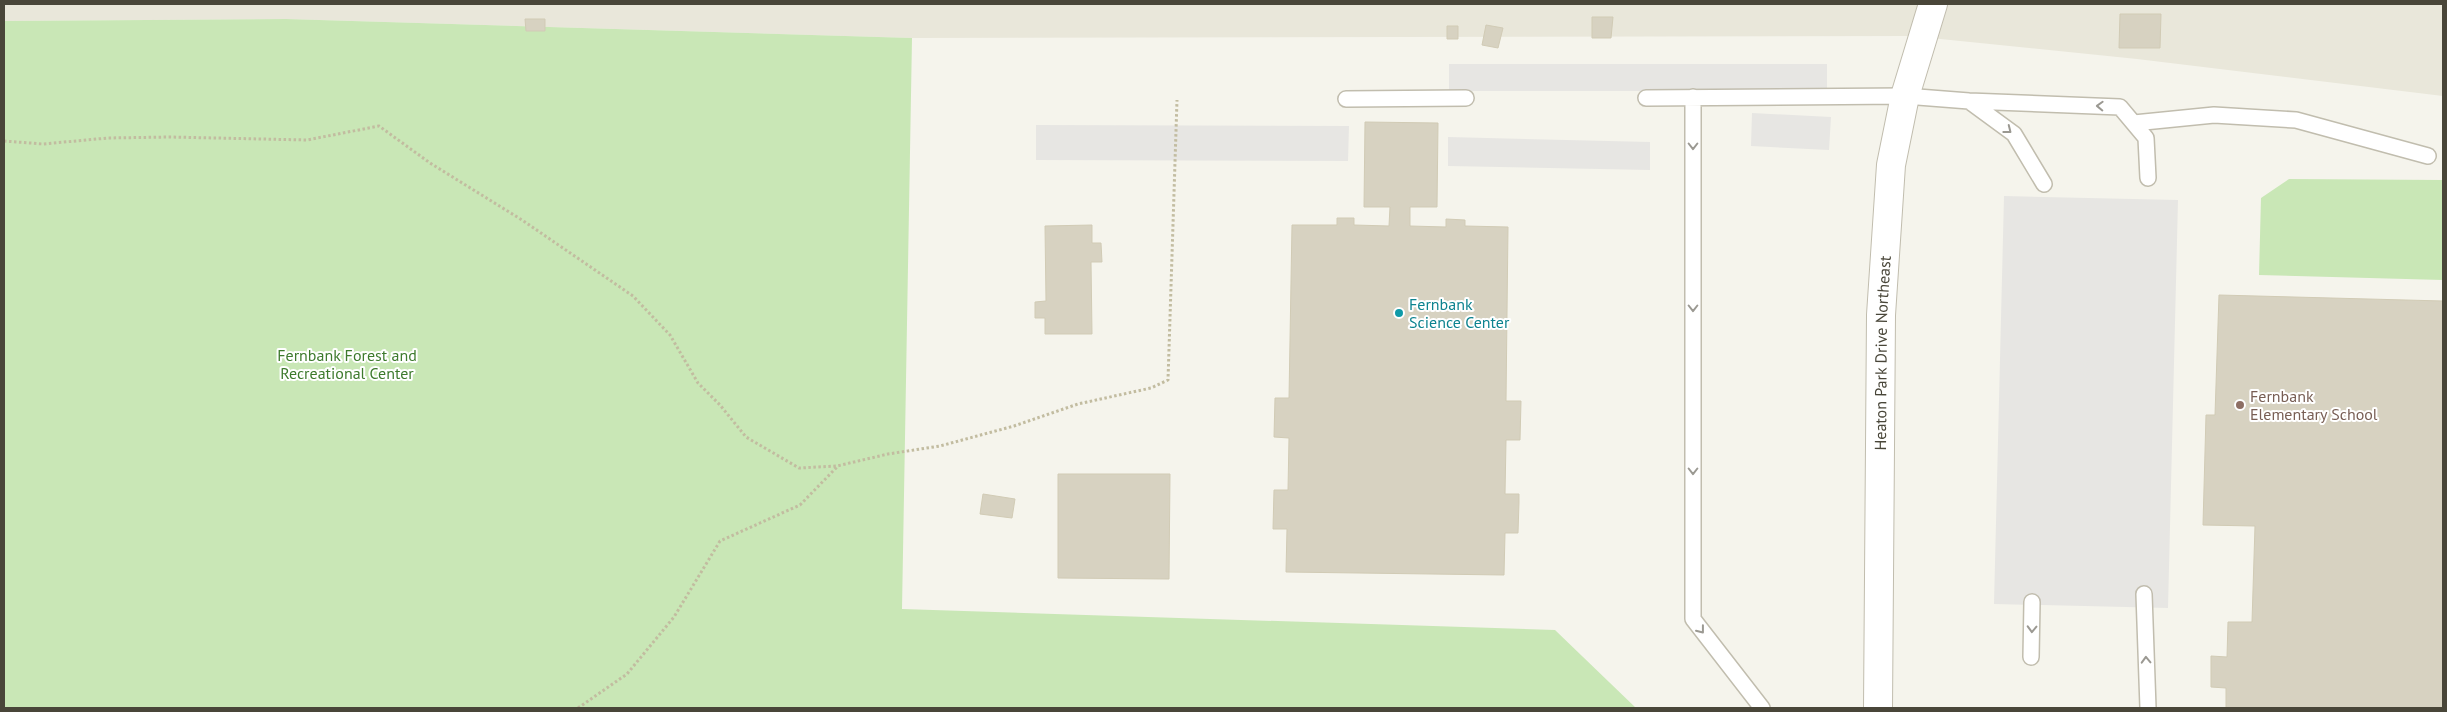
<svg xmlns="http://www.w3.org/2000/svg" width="2447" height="712" font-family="'PT Sans',sans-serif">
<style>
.residential{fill:#e9e7da}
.green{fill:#c9e7b6}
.parking{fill:#e7e6e3}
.building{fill:#d7d2c1;stroke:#d1cbb5}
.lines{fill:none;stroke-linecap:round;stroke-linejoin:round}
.service-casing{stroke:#c1bdae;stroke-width:18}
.minor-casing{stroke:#c1bdae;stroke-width:30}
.path{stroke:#c2bca0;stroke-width:3;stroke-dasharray:2.5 2.5;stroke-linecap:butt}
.service{stroke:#fff;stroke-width:15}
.minor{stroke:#fff;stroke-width:28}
.oneway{stroke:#9b9992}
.culture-dot{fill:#0f9aa8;stroke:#fff;stroke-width:2}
.education-dot{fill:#8d6e63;stroke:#fff;stroke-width:2}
.labels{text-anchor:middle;stroke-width:4;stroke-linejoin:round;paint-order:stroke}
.culture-label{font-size:16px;fill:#0d838f;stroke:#fff;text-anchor:start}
.street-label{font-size:16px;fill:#494639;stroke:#fff}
.park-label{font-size:16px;fill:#3d7a2d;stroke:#fff}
.education-label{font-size:16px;fill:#785e54;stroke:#fff;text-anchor:start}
</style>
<rect width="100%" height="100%" fill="#f5f4ec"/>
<path class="residential" d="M 4,4 L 2443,4 L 2443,96 L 2137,59 L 1911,36 L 912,38 L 286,19 L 4,21 Z"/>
<path class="green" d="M 286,19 L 912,38 L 902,609 L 1555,630 L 1636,708 L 4,708 L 4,21 Z
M 2289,179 L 2443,180 L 2443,280 L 2259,275 L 2261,198 Z"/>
<path class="parking" d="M 1449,64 L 1827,64 L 1827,91 L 1449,91 Z
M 1752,113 L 1831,117 L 1829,150 L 1751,146 Z
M 1036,125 L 1349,126 L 1348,161 L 1036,160 Z
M 1448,137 L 1650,142 L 1650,170 L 1448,166 Z
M 2004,196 L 2178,200 L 2168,608 L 1994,604 Z"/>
<path class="building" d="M 2120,14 L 2161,14 L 2160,48 L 2119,48 Z
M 1592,17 L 1613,17 L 1611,38 L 1592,38 Z
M 525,19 L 545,19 L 545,31 L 526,31 Z
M 1486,25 L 1503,28 L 1498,48 L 1482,45 Z
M 1447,26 L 1458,26 L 1458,39 L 1447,39 Z
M 1365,122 L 1438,123 L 1437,207 L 1410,207 L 1410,226 L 1446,227 L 1446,219 L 1465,220 L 1465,226 L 1508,227 L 1506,401 L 1521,401 L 1520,440 L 1506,440 L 1505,494 L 1519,494 L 1519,502 L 1518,533 L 1505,533 L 1504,575 L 1286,572 L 1287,529 L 1273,529 L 1274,490 L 1288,490 L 1289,438 L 1274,437 L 1275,398 L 1289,398 L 1292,225 L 1337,225 L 1337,218 L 1354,218 L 1354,225 L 1389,226 L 1390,207 L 1364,207 Z
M 1092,225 L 1092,243 L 1101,243 L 1102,262 L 1091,262 L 1092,334 L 1045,334 L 1045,318 L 1035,318 L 1035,302 L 1046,301 L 1045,226 Z
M 2219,295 L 2443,301 L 2443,708 L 2226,708 L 2226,688 L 2211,687 L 2211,656 L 2227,657 L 2228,622 L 2252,622 L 2255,526 L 2203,525 L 2206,415 L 2215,415 Z
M 1058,474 L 1170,474 L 1169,579 L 1058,578 Z
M 983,494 L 1015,499 L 1012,518 L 980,514 Z"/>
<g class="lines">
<g class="service-casing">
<path id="service" d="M 1693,97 L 1693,619 L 1762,708
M 1646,98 L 1905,96 L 1969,101 L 2120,107 L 2146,138 L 2148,178
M 1346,99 L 1466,98
M 1969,101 L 2014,134 L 2044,184
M 2134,123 L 2214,115 L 2296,120 L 2428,156
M 2144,594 L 2148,708
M 2031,657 L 2032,602"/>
</g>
<g class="minor-casing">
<g id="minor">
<path id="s1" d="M 1878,708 L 1881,315 L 1891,165 L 1905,96 L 1933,4"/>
</g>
</g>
<path class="path" d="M 4,141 L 43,144 L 108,138 L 170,137 L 307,140 L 379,126 L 430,163 L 522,220 L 633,296 L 670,335 L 698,383 L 720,405 L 746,437 L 799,468 L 837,466 L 888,454 L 940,446 L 1014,426 L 1078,404 L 1151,388 L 1168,380 L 1177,100
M 578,708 L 627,674 L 674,617 L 720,541 L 800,505 L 837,467"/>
<use href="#service" class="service"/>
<use href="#minor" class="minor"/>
</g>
<defs><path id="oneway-chevron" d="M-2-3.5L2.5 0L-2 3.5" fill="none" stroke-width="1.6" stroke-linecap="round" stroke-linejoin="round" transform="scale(1.25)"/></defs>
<g class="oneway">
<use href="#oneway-chevron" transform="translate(2100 106) rotate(-178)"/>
<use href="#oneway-chevron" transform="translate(2008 130) rotate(38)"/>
<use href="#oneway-chevron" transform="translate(1693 146) rotate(90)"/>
<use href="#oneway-chevron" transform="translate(1693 308) rotate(90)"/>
<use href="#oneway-chevron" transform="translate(1693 471) rotate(90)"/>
<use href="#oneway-chevron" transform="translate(2032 629) rotate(92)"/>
<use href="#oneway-chevron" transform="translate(1701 630) rotate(52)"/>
<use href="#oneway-chevron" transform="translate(2146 660) rotate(-92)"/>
</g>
<circle class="culture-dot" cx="1399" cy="313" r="5"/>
<circle class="education-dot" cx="2240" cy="405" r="5"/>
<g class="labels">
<g class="culture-label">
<text x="1409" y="310">Fernbank<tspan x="1409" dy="18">Science Center</tspan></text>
</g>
<g class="street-label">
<text dy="6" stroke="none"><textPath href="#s1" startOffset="355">Heaton Park Drive Northeast</textPath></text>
</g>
<g class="park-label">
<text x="347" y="361">Fernbank Forest and<tspan x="347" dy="18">Recreational Center</tspan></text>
</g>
<g class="education-label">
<text x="2250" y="402">Fernbank<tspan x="2250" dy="18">Elementary School</tspan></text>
</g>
</g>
<rect width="2447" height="712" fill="none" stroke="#494639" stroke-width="10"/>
</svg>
